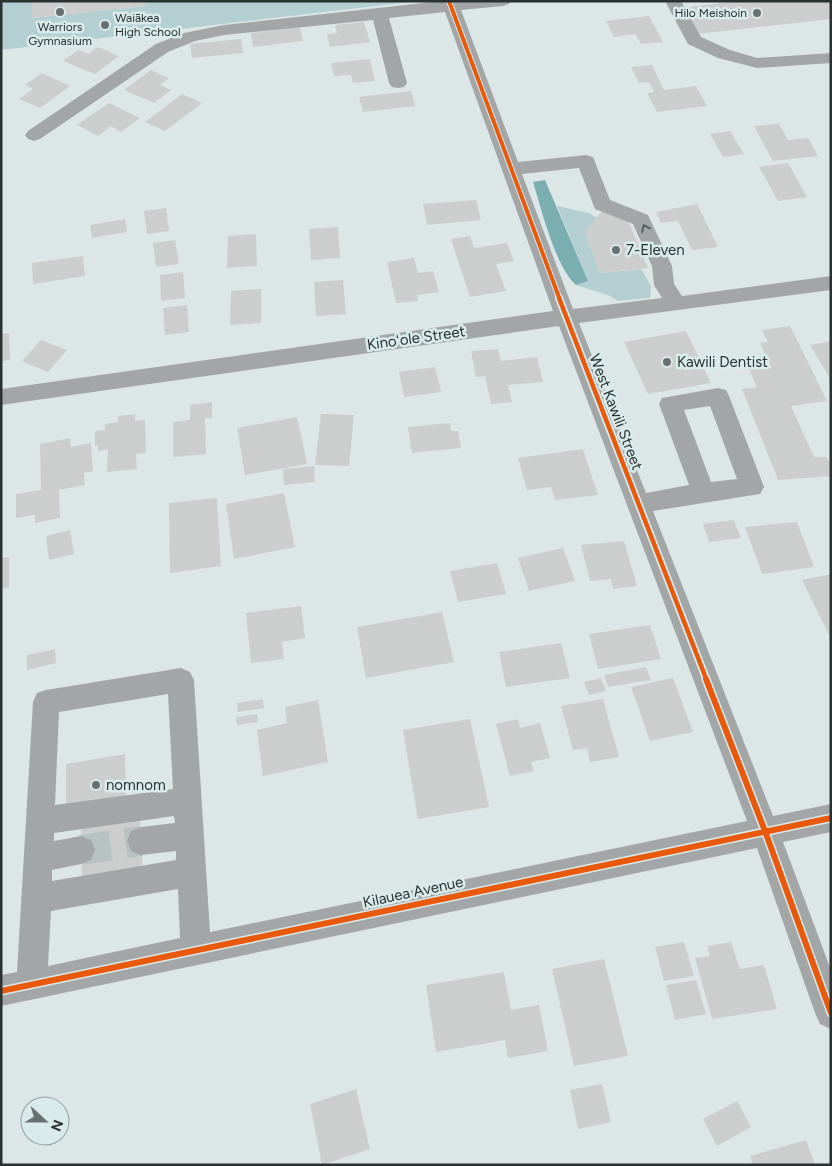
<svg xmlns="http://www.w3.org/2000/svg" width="832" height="1166" font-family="Figtree,sans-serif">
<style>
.green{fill:#b3cfd1}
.water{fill:#7aaeb1}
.building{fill:#cccecd}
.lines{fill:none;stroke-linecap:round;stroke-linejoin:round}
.minor-tunnel{stroke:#b9c2c3;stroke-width:30;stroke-dasharray:30 15;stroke-linecap:butt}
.minor{fill:#a3a6a6;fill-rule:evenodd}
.cycleway-far2-casing{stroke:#d9eaeb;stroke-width:6}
.cycleway-far1-casing{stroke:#d9eaeb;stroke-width:8}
.cycleway-casing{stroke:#d9eaeb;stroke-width:9}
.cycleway-far2{stroke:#e8590c;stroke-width:4}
.cycleway-far1{stroke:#e8590c;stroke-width:4.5}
.cycleway{stroke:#e8590c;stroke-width:6}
.oneway{stroke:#5a6060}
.poi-dot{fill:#697071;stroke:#d9eaeb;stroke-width:2}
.labels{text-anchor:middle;stroke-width:5;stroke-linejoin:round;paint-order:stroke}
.far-poi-label{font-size:12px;fill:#2a3131;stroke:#d9eaeb;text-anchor:end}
.poi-label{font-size:15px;fill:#2a3131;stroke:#d9eaeb;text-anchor:start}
.street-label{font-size:15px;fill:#2a3131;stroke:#d9eaeb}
</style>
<rect width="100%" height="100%" fill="#dde6e7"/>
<path class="green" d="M 1,1 L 32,1 L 32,18 L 145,6 L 145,1 L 418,1 L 1,50 Z
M 557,206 L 589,213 L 597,218 L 585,232 L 600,273 L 641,269 L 651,286 L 650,298 L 618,301 L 608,295 L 576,285 L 588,281 Z"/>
<path class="water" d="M 545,180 L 588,281 L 576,285 C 556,268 541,208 533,182 Z"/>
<path class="building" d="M 32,1 L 145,1 L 145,6 L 32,18 Z
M 737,1 L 831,1 L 831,19 L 696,34 L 680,8 Z
M 649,16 L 663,42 L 641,44 L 635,34 L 614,37 L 606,21 Z
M 364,22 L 370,42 L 330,47 L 327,34 L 337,33 L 335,25 Z
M 300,27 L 303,41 L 253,47 L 251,33 Z
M 241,39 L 243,53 L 192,58 L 190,44 Z
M 98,47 L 119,56 L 95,74 L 63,61 L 78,50 L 88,54 Z
M 370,59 L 375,81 L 353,83 L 351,75 L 334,76 L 331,63 Z
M 652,65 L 664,90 L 696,86 L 707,106 L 657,112 L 647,93 L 654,92 L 649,82 L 639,83 L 631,67 Z
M 151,70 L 169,78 L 160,85 L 171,90 L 154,103 L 124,90 Z
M 42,73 L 70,86 L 40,108 L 19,99 L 33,89 L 25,85 Z
M 411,91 L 415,106 L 363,112 L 359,97 Z
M 182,94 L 202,103 L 165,131 L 145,122 Z
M 109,103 L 140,118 L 121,132 L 111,126 L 98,136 L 77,125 Z
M 779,124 L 788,140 L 808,138 L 818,156 L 773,161 L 754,126 Z
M 730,131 L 744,154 L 723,157 L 710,134 Z
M 788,163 L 807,197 L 778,201 L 759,167 Z
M 476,200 L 481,220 L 427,225 L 423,204 Z
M 697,204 L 718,247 L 692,250 L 678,221 L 661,223 L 656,212 Z
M 166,208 L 169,231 L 147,234 L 144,211 Z
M 603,210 L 628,220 L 648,268 L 600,273 L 585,232 Z
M 125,219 L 127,232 L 92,238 L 90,225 Z
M 338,227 L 340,258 L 311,260 L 309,229 Z
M 256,234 L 257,266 L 227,268 L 228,236 Z
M 470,236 L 474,248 L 507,243 L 514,261 L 496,264 L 506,291 L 470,297 L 451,239 Z
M 175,240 L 179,264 L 156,267 L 153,243 Z
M 83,256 L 85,276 L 33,284 L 32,263 Z
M 414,258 L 418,273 L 433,271 L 439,292 L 417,295 L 418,301 L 396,303 L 387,262 Z
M 183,272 L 185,298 L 161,301 L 160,275 Z
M 343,280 L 346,314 L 316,316 L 314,282 Z
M 261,289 L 261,323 L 230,325 L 231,291 Z
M 187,305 L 189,332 L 165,335 L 163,308 Z
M 790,326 L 827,401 L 791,406 L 814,457 L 827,457 L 831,467 L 831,476 L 778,480 L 742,389 L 757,387 L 746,362 L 756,361 L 760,369 L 772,368 L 760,343 L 768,342 L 762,330 Z
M 686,331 L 711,383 L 648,394 L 624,342 Z
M 9,333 L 10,360 L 1,361 L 1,334 Z
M 41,340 L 67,350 L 48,372 L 22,361 Z
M 831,341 L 831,380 L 810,345 Z
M 498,349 L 501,361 L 537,357 L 543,382 L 508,385 L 512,402 L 491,404 L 485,376 L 476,377 L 471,351 Z
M 435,367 L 441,392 L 404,397 L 399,372 Z
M 212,402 L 212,418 L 205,418 L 206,454 L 173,457 L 173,422 L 190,420 L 190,405 Z
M 135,414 L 135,421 L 145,420 L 146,453 L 136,454 L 137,469 L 107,472 L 108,449 L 98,451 L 98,445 L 95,446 L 95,431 L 105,430 L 105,424 L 118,422 L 118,416 Z
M 321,414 L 354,415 L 349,466 L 315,465 Z
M 297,417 L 307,464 L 245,475 L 237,428 Z
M 450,423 L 451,431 L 458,431 L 461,448 L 412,453 L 408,427 Z
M 70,438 L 71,447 L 91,443 L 93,471 L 84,473 L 85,485 L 59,490 L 60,518 L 35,523 L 35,515 L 16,518 L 16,494 L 41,490 L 40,444 Z
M 583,449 L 598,495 L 555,500 L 551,487 L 527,490 L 518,458 Z
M 314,466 L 315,482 L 284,485 L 283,469 Z
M 284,493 L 295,547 L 234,559 L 226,504 Z
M 217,498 L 221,566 L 170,573 L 169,503 Z
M 734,520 L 741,538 L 709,542 L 703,524 Z
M 797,522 L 814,567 L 762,574 L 745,527 Z
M 70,530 L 74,554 L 49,560 L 46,536 Z
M 624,541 L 637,586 L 613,589 L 611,579 L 590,581 L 581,545 Z
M 563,548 L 575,581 L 529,591 L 518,558 Z
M 9,557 L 9,588 L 1,589 L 1,558 Z
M 497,563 L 506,594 L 458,602 L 450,571 Z
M 831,574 L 831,639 L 802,580 Z
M 301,606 L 305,638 L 282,642 L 284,659 L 251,663 L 246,613 Z
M 442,612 L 454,662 L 366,678 L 357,627 Z
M 650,625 L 661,659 L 598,669 L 589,634 Z
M 561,643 L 570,678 L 506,687 L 499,652 Z
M 55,649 L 56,663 L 27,670 L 27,655 Z
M 646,667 L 651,680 L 608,687 L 604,675 Z
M 601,678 L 606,691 L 589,695 L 584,682 Z
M 673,678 L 693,732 L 650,741 L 631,687 Z
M 263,699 L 264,708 L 238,712 L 237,703 Z
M 603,699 L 619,757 L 590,762 L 587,748 L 573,750 L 561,706 Z
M 318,700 L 328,762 L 263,776 L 257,730 L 287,723 L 285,707 Z
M 257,714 L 258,722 L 237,725 L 236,717 Z
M 470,719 L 489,807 L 418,819 L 403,730 Z
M 518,719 L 520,728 L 540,723 L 550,758 L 531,762 L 534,771 L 510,776 L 496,724 Z
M 125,754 L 126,805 L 66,816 L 66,764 Z
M 140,810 L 143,875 L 82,886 L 81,820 Z
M 684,942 L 694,976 L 664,981 L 655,947 Z
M 731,942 L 740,969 L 764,965 L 777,1009 L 712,1019 L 695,958 L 710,956 L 707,946 Z
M 604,959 L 628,1056 L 574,1066 L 552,969 Z
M 504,972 L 511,1010 L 539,1005 L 548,1051 L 508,1058 L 505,1040 L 436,1052 L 426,985 Z
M 696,980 L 706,1014 L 675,1020 L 666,985 Z
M 602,1084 L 611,1122 L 578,1129 L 570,1090 Z
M 356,1089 L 370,1149 L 322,1165 L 310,1104 Z
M 737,1101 L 751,1127 L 717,1146 L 703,1119 Z
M 806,1140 L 815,1165 L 753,1165 L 750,1156 Z"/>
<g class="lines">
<path class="minor-tunnel" d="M 81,850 L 141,841"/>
<path class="minor" d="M 441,1 L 511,1 L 509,4 L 503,6 L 461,10 L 518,162 L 586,155 L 593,157 L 610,200 L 648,215 L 672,266 L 674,284 L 682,296 L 831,276 L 831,290 L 579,323 L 646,493 L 689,485 L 659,404 L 662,398 L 718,388 L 726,390 L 729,396 L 764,487 L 760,494 L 653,511 L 773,816 L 831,804 L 831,832 L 783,842 L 831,970 L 831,1029 L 820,1024 L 815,1013 L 757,848 L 1,1006 L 1,975 L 17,972 L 33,702 L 37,693 L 46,690 L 181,668 L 190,672 L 194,680 L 210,932 L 747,821 L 559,326 L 1,405 L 1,389 L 553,311 L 445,12 L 389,18 L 407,83 L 404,87 L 398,88 L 392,87 L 389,83 L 373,20 L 224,35 L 195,41 L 168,52 L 40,139 L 34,141 L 28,139 L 25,135 L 28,131 L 156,44 L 184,33 L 224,25 ZM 579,168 L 595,209 L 633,224 L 652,266 L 654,285 L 662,298 L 573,309 L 522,174 ZM 710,406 L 737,479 L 711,482 L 684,410 ZM 168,694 L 173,789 L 55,805 L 59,712 ZM 174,816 L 175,823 L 141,827 L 131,831 L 127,841 L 131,851 L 141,855 L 176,851 L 176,860 L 52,881 L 52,870 L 81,864 L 91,860 L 95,850 L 91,840 L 81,836 L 54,841 L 54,833 ZM 178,889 L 180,938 L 48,966 L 51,911 Z
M 665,1 L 681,1 L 701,37 L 730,50 L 757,58 L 831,53 L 831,63 L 757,68 L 718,58 L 688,44 Z"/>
<g class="cycleway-far2-casing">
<path id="cycleway-far2" d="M 449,1 L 560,300"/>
</g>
<g class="cycleway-far1-casing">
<path id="cycleway-far1" d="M 559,298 L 707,681"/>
</g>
<g class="cycleway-casing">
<path id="cycleway" d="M 706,679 L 765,831 L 831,1013
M 1,991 L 831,818"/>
</g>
<use href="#cycleway-far2" class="cycleway-far2"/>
<use href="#cycleway-far1" class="cycleway-far1"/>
<use href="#cycleway" class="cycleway"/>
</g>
<defs><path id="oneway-chevron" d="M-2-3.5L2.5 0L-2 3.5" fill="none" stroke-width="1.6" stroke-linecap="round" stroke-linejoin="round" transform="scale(1.25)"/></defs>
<use class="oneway" href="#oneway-chevron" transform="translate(645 228) rotate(-115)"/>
<g class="poi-dot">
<circle cx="60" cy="12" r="5"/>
<circle cx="757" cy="13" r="5"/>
<circle cx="105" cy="25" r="5"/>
<circle cx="616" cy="250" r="5"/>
<circle cx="667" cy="362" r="5"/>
<circle cx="96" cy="785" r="5"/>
</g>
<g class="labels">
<g class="far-poi-label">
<text x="747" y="17">Hilo Meishoin</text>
<text x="115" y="22" text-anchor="start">Waiākea<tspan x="115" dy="14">High School</tspan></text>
<text x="60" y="31" text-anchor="middle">Warriors<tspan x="60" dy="14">Gymnasium</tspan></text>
</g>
<g class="poi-label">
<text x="626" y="255">7-Eleven</text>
<text x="677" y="367">Kawili Dentist</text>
<text x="106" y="790">nomnom</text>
</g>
<g class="street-label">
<text transform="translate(416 338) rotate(-8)" y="5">Kinoʻole Street</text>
<text transform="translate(616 412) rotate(69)" y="5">West Kawili Street</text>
<text transform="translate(413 892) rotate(-12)" y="5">Kilauea Avenue</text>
</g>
</g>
<rect width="832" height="1166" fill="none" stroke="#2a3131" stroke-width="5"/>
<g transform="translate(45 1121) rotate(111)"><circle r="24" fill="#d9eaeb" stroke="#93a0a1"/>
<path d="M0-4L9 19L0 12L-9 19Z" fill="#697071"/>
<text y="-8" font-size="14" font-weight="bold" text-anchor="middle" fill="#2a3131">N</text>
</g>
</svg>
